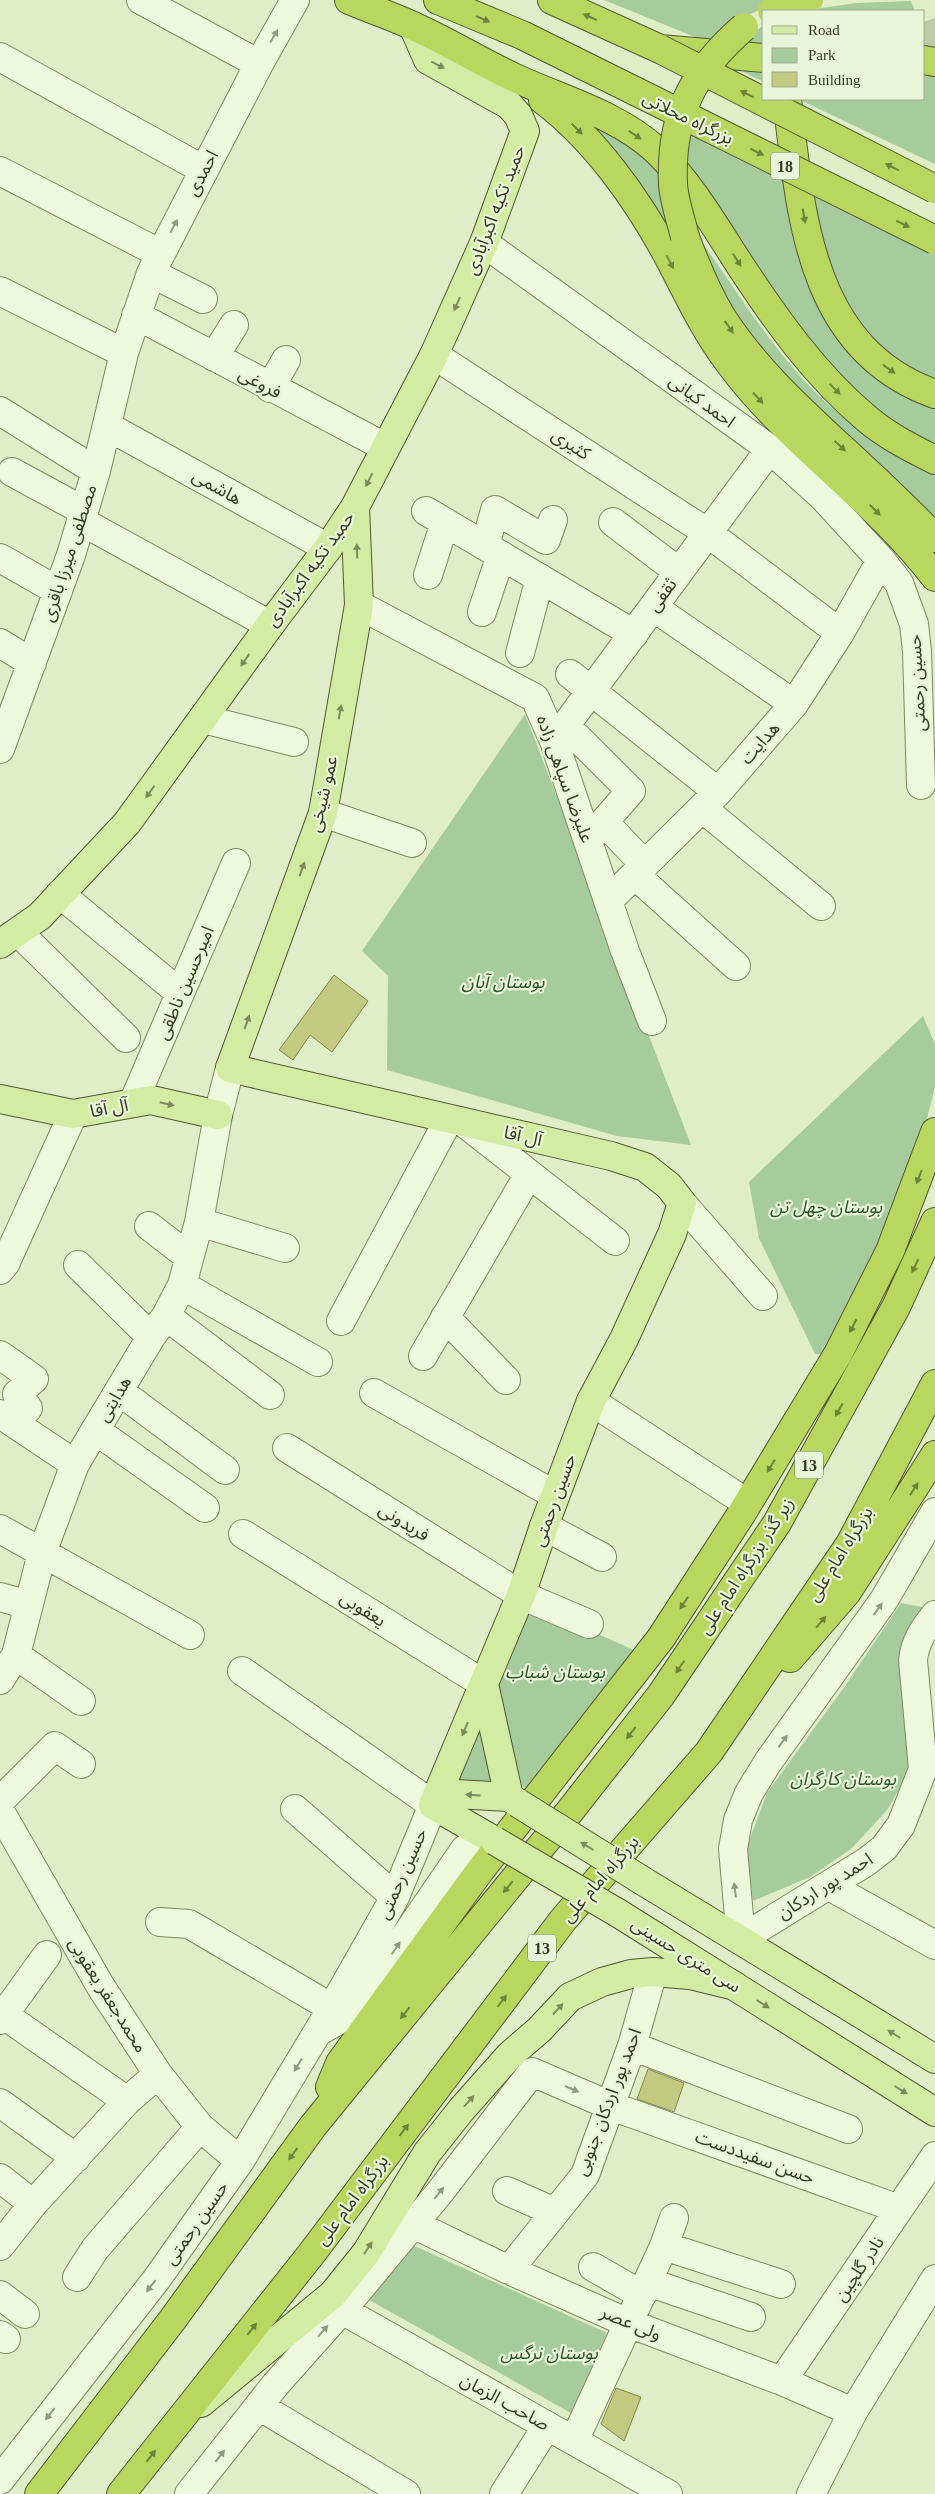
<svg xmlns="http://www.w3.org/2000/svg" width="935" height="2494" font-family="'Times New Roman','Noto Sans Arabic',serif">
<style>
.green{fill:#a6cb9d}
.building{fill:#c2c980;stroke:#818745}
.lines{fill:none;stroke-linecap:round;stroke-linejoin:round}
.highway-tunnel{stroke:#bdc9a7;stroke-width:28;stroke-dasharray:28 14;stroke-linecap:butt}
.minor-casing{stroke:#7f885e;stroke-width:30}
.major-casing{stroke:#515732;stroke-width:30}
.highway-casing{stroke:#515732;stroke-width:30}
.minor{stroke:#edf8dc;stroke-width:28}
.major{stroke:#d2eda3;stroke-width:28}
.highway{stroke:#b9d75e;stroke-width:28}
.major-bridge-casing{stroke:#515732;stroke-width:30;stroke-linecap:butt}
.highway-bridge-casing{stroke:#515732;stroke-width:30;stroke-linecap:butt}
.major-bridge{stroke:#d2eda3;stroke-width:28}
.highway-bridge{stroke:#b9d75e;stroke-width:28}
.oneway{fill:#70813c}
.oneway2{fill:#91997e}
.oneway3{fill:#7c8b5c}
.labels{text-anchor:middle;stroke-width:4.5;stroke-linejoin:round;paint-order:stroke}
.shield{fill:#e9f5d8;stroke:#6b7258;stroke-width:1}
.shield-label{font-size:16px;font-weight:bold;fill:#353a21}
.street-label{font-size:18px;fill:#353a21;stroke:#e9f5d8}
.park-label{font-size:18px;font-style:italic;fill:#2b5528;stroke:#e9f5d8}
</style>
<rect width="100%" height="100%" fill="#dfedc9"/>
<path class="green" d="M 604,0 L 775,0 L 774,3 L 738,20 L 712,44 Z
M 911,1 L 915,11 L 799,11 L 857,3 Z
M 764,25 L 764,51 L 732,48 Z
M 720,61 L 764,65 L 764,82 Z
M 924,68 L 935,71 L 935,164 L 798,99 L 924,99 Z
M 571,114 L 612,136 L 644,156 L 663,174 L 679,258 Z
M 686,130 L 788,179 L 814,292 L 935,404 L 935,446 L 883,416 L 810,344 L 681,156 Z
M 807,188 L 935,252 L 935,386 L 915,376 L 846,314 Z
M 695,232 C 735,288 771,349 821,398 C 854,430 896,451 935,473 L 935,525 L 826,420 L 747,336 L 714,279 Z
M 525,714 L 691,1145 L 617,1136 L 387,1070 L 388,976 L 362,951 Z
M 923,1016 L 935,1044 L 935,1087 L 909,1189 L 840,1354 L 815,1354 L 759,1238 L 749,1182 Z
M 524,1601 L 636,1651 L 528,1794 L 522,1785 L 494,1689 Z
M 901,1603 L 928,1608 L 901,1645 L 914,1762 L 888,1809 L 851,1849 L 810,1877 L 753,1901 L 746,1849 L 767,1793 L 845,1686 Z
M 481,1713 L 503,1788 L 453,1786 Z
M 399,2239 L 607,2333 L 571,2413 L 355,2292 Z"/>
<path class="building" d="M 334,975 L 368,1001 L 332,1052 L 310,1035 L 293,1060 L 279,1050 Z
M 648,2069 L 684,2083 L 674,2112 L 637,2099 Z
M 616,2388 L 641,2397 L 624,2441 L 601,2424 Z"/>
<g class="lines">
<path class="highway-tunnel" d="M 924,22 L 935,51"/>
<g class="minor-casing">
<path id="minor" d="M 141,0 L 259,64
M 0,57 L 204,170
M 0,171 L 159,253
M 484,243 L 770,449 L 822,496 L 881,560 L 899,583 L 914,624 L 917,651 L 921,785
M 151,273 L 203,299
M 0,291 L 124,353
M 136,315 L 385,447
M 434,355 L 708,533 L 840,633
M 214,357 L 234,325
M 270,388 L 286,360
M 0,411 L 96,471
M 107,426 L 328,548
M 12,472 L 84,511
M 426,511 L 634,634
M 81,521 L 270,625
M 613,522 L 679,572
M 485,546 L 495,510 L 546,540 L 553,520
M 0,558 L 58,591
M 428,575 L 445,522
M 359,605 L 535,698 L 554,741 L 625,951 L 652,1021
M 653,607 L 794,704
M 482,612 L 501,555
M 0,643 L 32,663
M 520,653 L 540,578
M 570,674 L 718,792
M 203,719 L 294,742
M 563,728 L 577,737 L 631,791 L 588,840
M 554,741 L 770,449
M 0,749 L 71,555 L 96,471 L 124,353 L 151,273 L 259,64 L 295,0
M 702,808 L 821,906
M 323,813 L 412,843
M 604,822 L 645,865
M 635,875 L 736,966
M 60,894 L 180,993
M 608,901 L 718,792 L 794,704 L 840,633 L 881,560
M 18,932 L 126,1038
M 133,1103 L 236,863
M 463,1122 L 615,1241
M 682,1203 L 763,1296
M 199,1222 L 285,1248
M 149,1226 L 189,1257
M 78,1265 L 151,1337
M 0,1270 L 5,1264 L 73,1114
M 182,1285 L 318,1362
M 166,1316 L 270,1395
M 445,1317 L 506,1380
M 341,1321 L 449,1119
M 0,1355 L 34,1379 L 17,1394 L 28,1408 L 15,1423
M 423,1356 L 529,1174
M 119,1391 L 225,1470
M 374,1393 L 555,1495
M 591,1401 L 744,1501
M 0,1414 L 75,1464
M 95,1430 L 205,1508
M 287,1448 L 521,1595 L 589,1624
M 935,1512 L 884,1600 L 768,1762 L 749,1793 L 738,1820 L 733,1849 L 741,1939 L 866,1862 L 884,1848 L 901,1825 L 923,1769 L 913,1660 C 915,1641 924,1629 935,1615
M 544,1526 L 602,1557
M 0,1529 L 190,1635
M 243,1534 L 484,1684
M 0,1597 L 28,1605
M 16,1655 L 81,1701
M 0,1680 L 16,1655 L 42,1553 L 75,1464 L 151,1337 L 166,1316 L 182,1285 L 199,1222 L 218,1115 L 230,1068
M 0,1801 L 55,1746 L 81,1764
M 295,1809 L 395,1897
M 0,1811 L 101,1987 L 158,2074 L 200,2127 L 240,2161
M 829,1886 L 935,1945
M 160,1922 L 189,1924 L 332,2008
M 4,2015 L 127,2101
M 0,2020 L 47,1955
M 318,2032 L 354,2011 L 465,1849 L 489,1838
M 632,2046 L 848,2129
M 0,2103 L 76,2158
M 0,2178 L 33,2204
M 507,2191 L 555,2212
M 413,2224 L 509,2270 L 628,2323 L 782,2381 L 853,2412
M 0,2246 L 33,2204 L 127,2101 L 158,2074
M 664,2246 L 781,2284
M 593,2267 L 642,2295
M 509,2270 L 585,2175 L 632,2046 L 653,1972
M 77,2277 L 95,2249 L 200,2127
M 648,2282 L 751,2317
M 0,2295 L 25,2314
M 342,2310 L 668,2494
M 0,2335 L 6,2339
M 782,2381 L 935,2156
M 259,2406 L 406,2494
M 574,2441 L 664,2246 L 674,2218
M 0,2480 L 156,2280 L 240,2161 L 332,2008 L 395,1897 L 433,1805 L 242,1671
M 189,2494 L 276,2384 L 342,2310 L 440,2192 L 532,2072 L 611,2106 L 899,2209
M 504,2494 L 547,2426
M 811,2494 L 853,2412 L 935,2279"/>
</g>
<g class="major-casing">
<path id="major" d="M 355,507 L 359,605 L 323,813 L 230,1068 L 611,1156 L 645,1167 L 669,1186 L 682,1203 L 672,1234 L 624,1339 L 591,1401 L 544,1526 L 521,1595 L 433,1805 L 495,1841
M 0,944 L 40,916 L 127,823 L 270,625 L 328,548 L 355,507 L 434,355 L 484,243 L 525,131 L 518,115 L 509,105 L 428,60 L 413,26
M 0,1099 L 73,1114 L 151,1100 L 218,1115
M 484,1684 L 509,1797
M 438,1793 L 509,1797 L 518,1803
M 643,1881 L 935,2059
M 618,1913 L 935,2112
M 201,2403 L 333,2294 L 366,2253 L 427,2153 L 462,2109 L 510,2055 L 539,2030 L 570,1997 L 602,1982 L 631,1974 L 653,1972 L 690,1975 L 735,1986"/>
</g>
<g class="highway-casing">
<path id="highway" d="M 349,0 C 370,9 392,16 413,26 C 447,41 479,61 513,77 C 560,99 617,114 656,150 C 690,183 714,225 740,265 C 776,320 815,375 866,418 C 887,436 911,448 935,460
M 438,0 L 522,35 L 635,91
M 552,0 L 660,49 L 764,58
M 924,60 L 935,62
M 787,99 C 801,213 808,349 935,394
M 543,100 C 594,138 638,200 668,256 C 687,292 704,329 728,361 C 787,442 874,497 935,577
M 685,237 C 695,264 706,291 721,316 C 752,365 794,404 836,443 C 870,474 903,505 935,538
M 790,1658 L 847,1592 L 935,1455
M 330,2087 L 340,2063 L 479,1872 L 661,1638 L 742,1513 L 838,1354 L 890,1251 L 935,1132
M 39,2494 L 173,2319 L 313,2126 L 570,1811 L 661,1695 L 777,1523 L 896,1307 L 935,1222
M 121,2494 L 312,2253 L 563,1920 L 709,1752 L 850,1544 L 935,1384"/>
</g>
<use href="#minor" class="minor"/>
<use href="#major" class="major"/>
<use href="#highway" class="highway"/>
<g class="major-bridge-casing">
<path id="major-bridge" d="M 518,1803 L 643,1881
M 495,1841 L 618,1913"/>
</g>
<g class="highway-bridge-casing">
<path id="highway-bridge" d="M 772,11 L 809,0
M 660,49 L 935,189
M 635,91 L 935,240
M 685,237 C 681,220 674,201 673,184 C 670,116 693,71 744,27"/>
</g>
<use href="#major-bridge" class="major-bridge"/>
<use href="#highway-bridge" class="highway-bridge"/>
</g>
<defs><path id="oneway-solid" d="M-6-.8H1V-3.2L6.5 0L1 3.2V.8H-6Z" transform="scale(1.25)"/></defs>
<g class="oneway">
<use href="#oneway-solid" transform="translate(590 17) rotate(-156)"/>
<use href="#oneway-solid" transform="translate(483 19) rotate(23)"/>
<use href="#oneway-solid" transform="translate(747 94) rotate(-153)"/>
<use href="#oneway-solid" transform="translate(577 129) rotate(45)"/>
<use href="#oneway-solid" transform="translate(635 135) rotate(34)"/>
<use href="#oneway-solid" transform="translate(757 152) rotate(26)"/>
<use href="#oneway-solid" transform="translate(892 167) rotate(-153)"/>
<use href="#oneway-solid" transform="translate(804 216) rotate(80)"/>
<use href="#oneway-solid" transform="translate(903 224) rotate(26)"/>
<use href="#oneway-solid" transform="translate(737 260) rotate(57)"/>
<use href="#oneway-solid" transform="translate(670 262) rotate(62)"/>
<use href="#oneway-solid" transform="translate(729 327) rotate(55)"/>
<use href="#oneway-solid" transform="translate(889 369) rotate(36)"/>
<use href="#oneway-solid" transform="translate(835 389) rotate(45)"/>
<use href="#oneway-solid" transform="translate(758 398) rotate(48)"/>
<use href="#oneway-solid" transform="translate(840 446) rotate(43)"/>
<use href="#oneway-solid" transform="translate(875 510) rotate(45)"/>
<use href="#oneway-solid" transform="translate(919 1177) rotate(111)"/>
<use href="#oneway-solid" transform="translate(915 1266) rotate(115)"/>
<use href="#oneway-solid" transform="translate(853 1326) rotate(117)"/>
<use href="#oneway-solid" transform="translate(839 1410) rotate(119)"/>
<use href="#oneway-solid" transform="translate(771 1466) rotate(122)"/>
<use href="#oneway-solid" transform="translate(914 1489) rotate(-57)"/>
<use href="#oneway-solid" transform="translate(684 1603) rotate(123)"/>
<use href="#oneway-solid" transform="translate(821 1622) rotate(-49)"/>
<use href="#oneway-solid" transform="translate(680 1667) rotate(124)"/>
<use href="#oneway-solid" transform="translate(631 1733) rotate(128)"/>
<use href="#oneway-solid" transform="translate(508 1887) rotate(129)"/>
<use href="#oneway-solid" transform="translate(502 2001) rotate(-53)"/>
<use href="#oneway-solid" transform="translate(405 2013) rotate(129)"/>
<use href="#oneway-solid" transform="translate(404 2130) rotate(-53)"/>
<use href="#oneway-solid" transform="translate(293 2154) rotate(126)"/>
<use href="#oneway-solid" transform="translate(252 2329) rotate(-52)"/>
<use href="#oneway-solid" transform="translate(151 2456) rotate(-52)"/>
</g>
<g class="oneway2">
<use href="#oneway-solid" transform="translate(274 36) rotate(-60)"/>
<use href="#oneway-solid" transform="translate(174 226) rotate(-62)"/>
<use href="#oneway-solid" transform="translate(878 1609) rotate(-55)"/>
<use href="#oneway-solid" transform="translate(783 1741) rotate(-54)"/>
<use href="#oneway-solid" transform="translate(735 1890) rotate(-97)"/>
<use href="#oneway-solid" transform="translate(396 1948) rotate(-56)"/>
<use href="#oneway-solid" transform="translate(298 2065) rotate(121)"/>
<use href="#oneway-solid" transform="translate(572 2089) rotate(23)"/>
<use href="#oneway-solid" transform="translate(439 2193) rotate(-51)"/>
<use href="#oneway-solid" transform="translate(151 2286) rotate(128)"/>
<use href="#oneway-solid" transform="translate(323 2331) rotate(-49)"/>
<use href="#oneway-solid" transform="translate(50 2414) rotate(128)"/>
<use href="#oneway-solid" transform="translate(220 2456) rotate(-52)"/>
</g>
<g class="oneway3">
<use href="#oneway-solid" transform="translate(438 65) rotate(26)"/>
<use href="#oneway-solid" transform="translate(457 304) rotate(114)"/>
<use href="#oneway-solid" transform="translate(369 480) rotate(117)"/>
<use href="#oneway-solid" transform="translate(357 551) rotate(-92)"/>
<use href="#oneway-solid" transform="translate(245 660) rotate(125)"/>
<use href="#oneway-solid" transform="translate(340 712) rotate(-80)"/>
<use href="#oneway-solid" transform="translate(150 792) rotate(126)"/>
<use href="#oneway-solid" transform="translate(302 869) rotate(-70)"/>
<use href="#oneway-solid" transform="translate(247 1022) rotate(-70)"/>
<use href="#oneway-solid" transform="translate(167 1104) rotate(13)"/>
<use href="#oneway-solid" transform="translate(465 1729) rotate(113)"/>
<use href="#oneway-solid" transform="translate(473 1795) rotate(-177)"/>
<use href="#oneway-solid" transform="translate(587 1846) rotate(-148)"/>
<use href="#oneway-solid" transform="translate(763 2004) rotate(32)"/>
<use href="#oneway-solid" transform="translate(558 2009) rotate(-47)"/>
<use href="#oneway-solid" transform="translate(894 2034) rotate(-148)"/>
<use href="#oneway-solid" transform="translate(901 2090) rotate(32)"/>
<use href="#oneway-solid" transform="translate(469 2101) rotate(-48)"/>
<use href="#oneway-solid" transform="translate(368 2248) rotate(-57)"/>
</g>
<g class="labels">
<g class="shield">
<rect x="771" y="152.5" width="28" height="27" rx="4"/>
<rect x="795" y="1451.5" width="28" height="27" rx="4"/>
<rect x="528" y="1934.5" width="28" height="27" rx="4"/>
</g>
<g class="shield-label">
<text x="785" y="172">18</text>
<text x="809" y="1471">13</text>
<text x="542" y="1954">13</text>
</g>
<g class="street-label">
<text transform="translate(688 118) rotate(26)" y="6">بزرگراه محلاتی</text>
<text transform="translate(202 173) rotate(-62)" y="6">احمدی</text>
<text transform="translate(495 210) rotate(-69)" y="6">حمید تکیه اکبرآبادی</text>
<text transform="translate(260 383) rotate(28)" y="6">فروغی</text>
<text transform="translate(702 401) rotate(36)" y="6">احمد کیانی</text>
<text transform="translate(571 444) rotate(33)" y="6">کثیری</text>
<text transform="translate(217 487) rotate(29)" y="6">هاشمی</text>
<text transform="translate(69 553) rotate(-72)" y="6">مصطفی میرزا باقری</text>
<text transform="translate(310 569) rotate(-54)" y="6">حمید تکیه اکبرآبادی</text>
<text transform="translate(662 595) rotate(-54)" y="6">ثقفی</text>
<text transform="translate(917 683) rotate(-93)" y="6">حسین رحمتی</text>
<text transform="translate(760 743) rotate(-49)" y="6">هدایت</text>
<text transform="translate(565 779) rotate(70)" y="6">علیرضا سپاهی زاده</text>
<text transform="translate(323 794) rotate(-77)" y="6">عمو شیخی</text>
<text transform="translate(185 983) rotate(-67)" y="6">امیرحسین ناطقی</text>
<text transform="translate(109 1108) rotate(-11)" y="6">آل آقا</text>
<text transform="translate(523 1136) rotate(13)" y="6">آل آقا</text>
<text transform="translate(114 1399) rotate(-59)" y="6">هدایتی</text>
<text transform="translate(554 1500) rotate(-70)" y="6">حسین رحمتی</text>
<text transform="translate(404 1522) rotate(32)" y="6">فریدونی</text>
<text transform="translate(840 1554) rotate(-58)" y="6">بزرگراه امام علی</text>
<text transform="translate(746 1566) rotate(-57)" y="6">زیر گذر بزرگراه امام علی</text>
<text transform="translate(363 1609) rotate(32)" y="6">یعقوبی</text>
<text transform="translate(402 1874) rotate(-66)" y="6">حسین رحمتی</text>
<text transform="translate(600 1879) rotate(-49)" y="6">بزرگراه امام علی</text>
<text transform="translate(825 1886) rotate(-32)" y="6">احمد پور اردکان</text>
<text transform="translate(686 1955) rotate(32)" y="6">سی متری حسینی</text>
<text transform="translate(108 1995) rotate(58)" y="6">محمدجعفر یعقوبی</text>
<text transform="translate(608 2102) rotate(-69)" y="6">احمد پور اردکان جنوبی</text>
<text transform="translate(755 2157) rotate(20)" y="6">حسن سفیددست</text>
<text transform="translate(352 2200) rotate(-53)" y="6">بزرگراه امام علی</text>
<text transform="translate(196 2223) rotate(-55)" y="6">حسین رحمتی</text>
<text transform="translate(859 2269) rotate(-56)" y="6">نادر گلچین</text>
<text transform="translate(631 2323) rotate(22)" y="6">ولی عصر</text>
<text transform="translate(505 2402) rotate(29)" y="6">صاحب الزمان</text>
</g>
<g class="park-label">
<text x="503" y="988">بوستان آبان</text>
<text x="826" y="1213">بوستان چهل تن</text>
<text x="555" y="1678">بوستان شباب</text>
<text x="843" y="1785">بوستان کارگران</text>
<text x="549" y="2359">بوستان نرگس</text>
</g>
</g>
<rect x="762" y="10" width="162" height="90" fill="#e9f5d8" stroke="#a1aa8f"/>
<rect x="772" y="26" width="25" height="8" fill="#d2eda3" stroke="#a1aa8f"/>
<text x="808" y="35" font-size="15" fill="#353a21">Road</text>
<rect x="772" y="48" width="25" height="15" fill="#a6cb9d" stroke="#a1aa8f"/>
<text x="808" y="60" font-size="15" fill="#353a21">Park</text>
<rect x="772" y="72" width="25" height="15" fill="#c2c980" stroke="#a1aa8f"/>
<text x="808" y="85" font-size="15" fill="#353a21">Building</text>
</svg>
